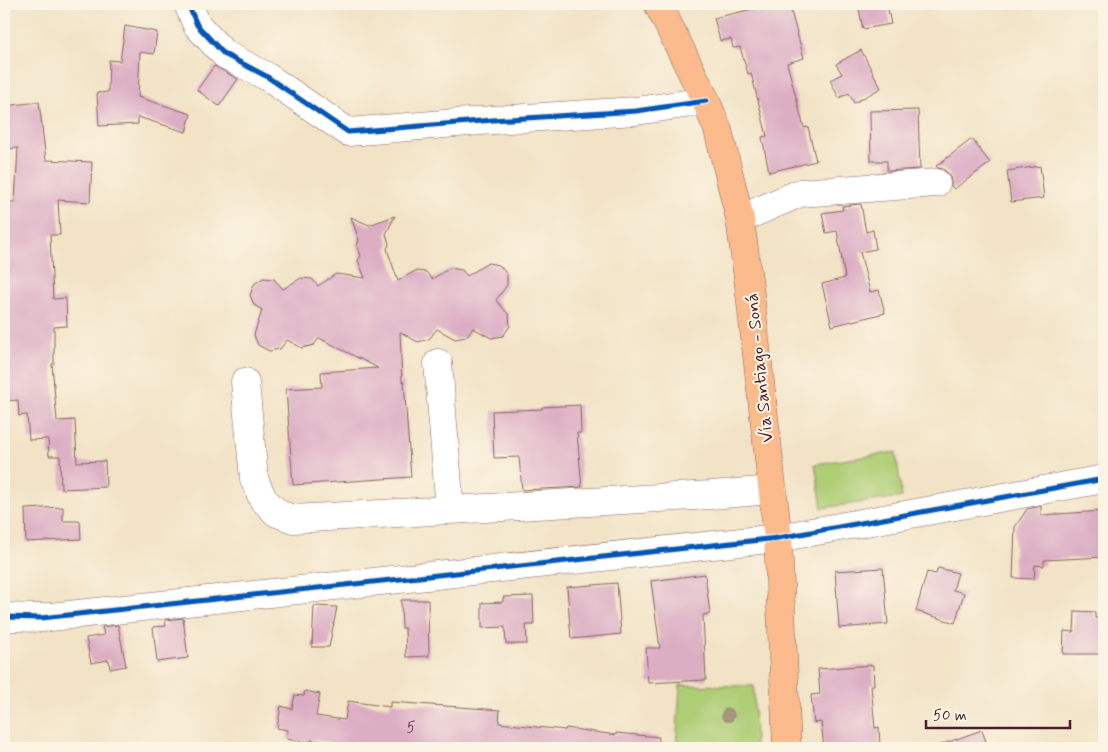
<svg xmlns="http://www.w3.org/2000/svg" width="1108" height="752" font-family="Mynerve,sans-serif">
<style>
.green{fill:#aecd74;stroke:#7c7650}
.building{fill:#dcaec4}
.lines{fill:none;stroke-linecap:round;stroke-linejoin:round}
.minor-casing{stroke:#856461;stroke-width:29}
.major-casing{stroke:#856461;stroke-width:29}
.minor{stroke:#fff;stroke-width:28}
.major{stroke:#fbbb8d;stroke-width:28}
.cycleway-casing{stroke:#fcf5e5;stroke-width:8}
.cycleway{stroke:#0057b8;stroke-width:5}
.tree{fill:#a6947d}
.labels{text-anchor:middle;stroke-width:4;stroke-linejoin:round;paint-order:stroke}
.number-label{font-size:15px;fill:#6e4351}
.street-label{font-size:18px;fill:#4a1f2b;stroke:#fcf5e5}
</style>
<rect width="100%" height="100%" fill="#fcf5e5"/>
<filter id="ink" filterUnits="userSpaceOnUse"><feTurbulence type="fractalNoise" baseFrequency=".02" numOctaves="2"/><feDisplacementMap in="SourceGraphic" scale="10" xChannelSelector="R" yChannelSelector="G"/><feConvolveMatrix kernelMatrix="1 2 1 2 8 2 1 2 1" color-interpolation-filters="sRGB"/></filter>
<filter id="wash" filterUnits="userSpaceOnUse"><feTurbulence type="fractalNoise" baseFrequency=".0096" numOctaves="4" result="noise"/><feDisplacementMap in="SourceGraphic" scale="20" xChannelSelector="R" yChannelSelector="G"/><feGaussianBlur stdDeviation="1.12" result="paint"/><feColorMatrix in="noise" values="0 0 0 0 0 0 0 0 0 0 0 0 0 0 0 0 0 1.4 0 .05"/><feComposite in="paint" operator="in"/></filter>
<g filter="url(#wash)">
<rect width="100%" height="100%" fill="#f2e3c6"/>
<path class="green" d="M 896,452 L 902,497 L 822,508 L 815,464 Z
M 680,685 L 754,686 L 755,748 L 676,748 Z"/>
<g id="blocks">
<path class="building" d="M 774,4 L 789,4 L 804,58 L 787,63 L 804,128 L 808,127 L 816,161 L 769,172 L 762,137 L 767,136 L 751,73 L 748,74 L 740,47 L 733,48 L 731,39 L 720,41 L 714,18 Z
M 858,4 L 887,4 L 891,24 L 863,29 Z
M 125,26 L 157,32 L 154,54 L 140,52 L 138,97 L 191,114 L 186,132 L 138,117 L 138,124 L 99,126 L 97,93 L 108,92 L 109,60 L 120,61 Z
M 861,50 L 881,88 L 854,103 L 849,93 L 839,98 L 830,80 L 842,74 L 836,64 Z
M 214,66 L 238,79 L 219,106 L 197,90 Z
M 39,102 L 46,160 L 92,162 L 90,202 L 58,200 L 60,235 L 50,235 L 53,299 L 66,298 L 67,326 L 54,327 L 54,364 L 52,364 L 57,421 L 75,420 L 77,462 L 105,461 L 106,487 L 61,489 L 60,456 L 49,456 L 48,439 L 29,440 L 27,415 L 19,416 L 18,400 L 4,401 L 4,346 L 5,346 L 4,271 L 8,271 L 7,237 L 4,237 L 4,202 L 15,202 L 18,148 L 4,149 L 4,106 Z
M 918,110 L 920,169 L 887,171 L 887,161 L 871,161 L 870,111 Z
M 972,139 L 990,163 L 954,189 L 951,186 L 951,181 L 949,174 L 943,169 L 938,168 L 936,166 Z
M 1040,166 L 1044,198 L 1011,202 L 1007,171 Z
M 861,204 L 866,232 L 873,230 L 876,249 L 860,252 L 870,292 L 879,290 L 885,313 L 832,326 L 822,284 L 845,278 L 837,231 L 826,233 L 822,213 L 843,210 L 842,206 Z
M 395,216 L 386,234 L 389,244 L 387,249 L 398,281 L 415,271 L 426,272 L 432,279 L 450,268 L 462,270 L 467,276 L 488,263 L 499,265 L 507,274 L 507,285 L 496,300 L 509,315 L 510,326 L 503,336 L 491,338 L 473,328 L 466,337 L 455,339 L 437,329 L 429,339 L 418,342 L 400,332 L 402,382 L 404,382 L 411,477 L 293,485 L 286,389 L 322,387 L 321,372 L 378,368 L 319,338 L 314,345 L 302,348 L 287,340 L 280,349 L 269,351 L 258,345 L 254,335 L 262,310 L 254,305 L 250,295 L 254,284 L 263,278 L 274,279 L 283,289 L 301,278 L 312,279 L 318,286 L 336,274 L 365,278 L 358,260 L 361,256 L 357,245 L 359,240 L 351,217 L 369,225 Z
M 580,405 L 581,433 L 577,433 L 582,487 L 522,490 L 519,457 L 494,458 L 492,411 L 542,409 L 542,407 Z
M 1041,506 L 1041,515 L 1104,511 L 1104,557 L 1044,560 L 1044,566 L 1035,565 L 1034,579 L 1013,578 L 1015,527 L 1027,509 Z
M 63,507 L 63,521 L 80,521 L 81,539 L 26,542 L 25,509 Z
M 883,568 L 888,624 L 839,628 L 835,571 Z
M 938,568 L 958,573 L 953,590 L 964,593 L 955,623 L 916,611 L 927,572 L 936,574 Z
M 705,574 L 710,614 L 703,615 L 706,680 L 648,683 L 646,648 L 660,648 L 651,581 Z
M 617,583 L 621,634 L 571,639 L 567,587 Z
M 533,596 L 534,625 L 526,625 L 527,644 L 506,644 L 505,627 L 482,628 L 482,603 L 503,602 L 503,597 Z
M 401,600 L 428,600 L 429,656 L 406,657 L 405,628 L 402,628 Z
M 314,606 L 337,607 L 329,647 L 312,647 Z
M 1075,611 L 1095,612 L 1095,618 L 1104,618 L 1104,654 L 1063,654 L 1064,631 L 1074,632 Z
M 183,618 L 188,658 L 157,662 L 153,627 L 166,626 L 165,620 Z
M 118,625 L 126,666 L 110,669 L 109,660 L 91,663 L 86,638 L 104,635 L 102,627 Z
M 873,665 L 874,685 L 871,685 L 875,728 L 879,727 L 880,748 L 824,748 L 821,722 L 814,723 L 811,695 L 820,694 L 818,669 Z
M 305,691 L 320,694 L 316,716 L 345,720 L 348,701 L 390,707 L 390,702 L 500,710 L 499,723 L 565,730 L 566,728 L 616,735 L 616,733 L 659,737 L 658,748 L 368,748 L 311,740 L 310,744 L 287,739 L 288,730 L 277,728 L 281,706 L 292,709 L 295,695 L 304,696 Z
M 982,730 L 988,748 L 938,748 L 937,746 Z"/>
</g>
</g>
<g filter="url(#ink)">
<use href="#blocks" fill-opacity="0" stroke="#856461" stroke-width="1"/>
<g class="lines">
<g class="minor-casing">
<path id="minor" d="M 188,4 L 197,25 L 224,54 L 266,76 L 348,132 L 493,120 L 636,111 L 706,101
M 740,219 L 800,193 L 936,183
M 438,363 L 450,510
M 245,382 L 254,479 L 263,499 L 277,513 L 293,519 L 711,495 L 773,490
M 4,617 L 41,618 L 778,538 L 1104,479"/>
</g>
<g class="major-casing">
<path id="major" d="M 658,4 L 706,101 L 718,130 L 740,219 L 749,286 L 778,538 L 787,748"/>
</g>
<use href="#minor" class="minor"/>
<use href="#major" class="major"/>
<g class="cycleway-casing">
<path id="cycleway" d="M 188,4 L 197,25 L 224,54 L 266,76 L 348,132 L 493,120 L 636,111 L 706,101
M 4,617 L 41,618 L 778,538 L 1104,479"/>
</g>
<use href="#cycleway" class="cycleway"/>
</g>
<circle class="tree" cx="728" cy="715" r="7"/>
</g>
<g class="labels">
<g class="number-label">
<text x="411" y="732">5</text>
</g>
<g class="street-label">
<text transform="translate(759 368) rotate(-96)" y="6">Vía Santiago - Soná</text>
</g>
</g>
<rect width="1108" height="752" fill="none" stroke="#fcf5e5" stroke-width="20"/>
<path d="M926 720v8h144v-8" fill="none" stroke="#4a1f2b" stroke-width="2.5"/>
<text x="933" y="720" font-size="15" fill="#4a1f2b" stroke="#fcf5e5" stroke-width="4" paint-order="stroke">50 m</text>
</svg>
